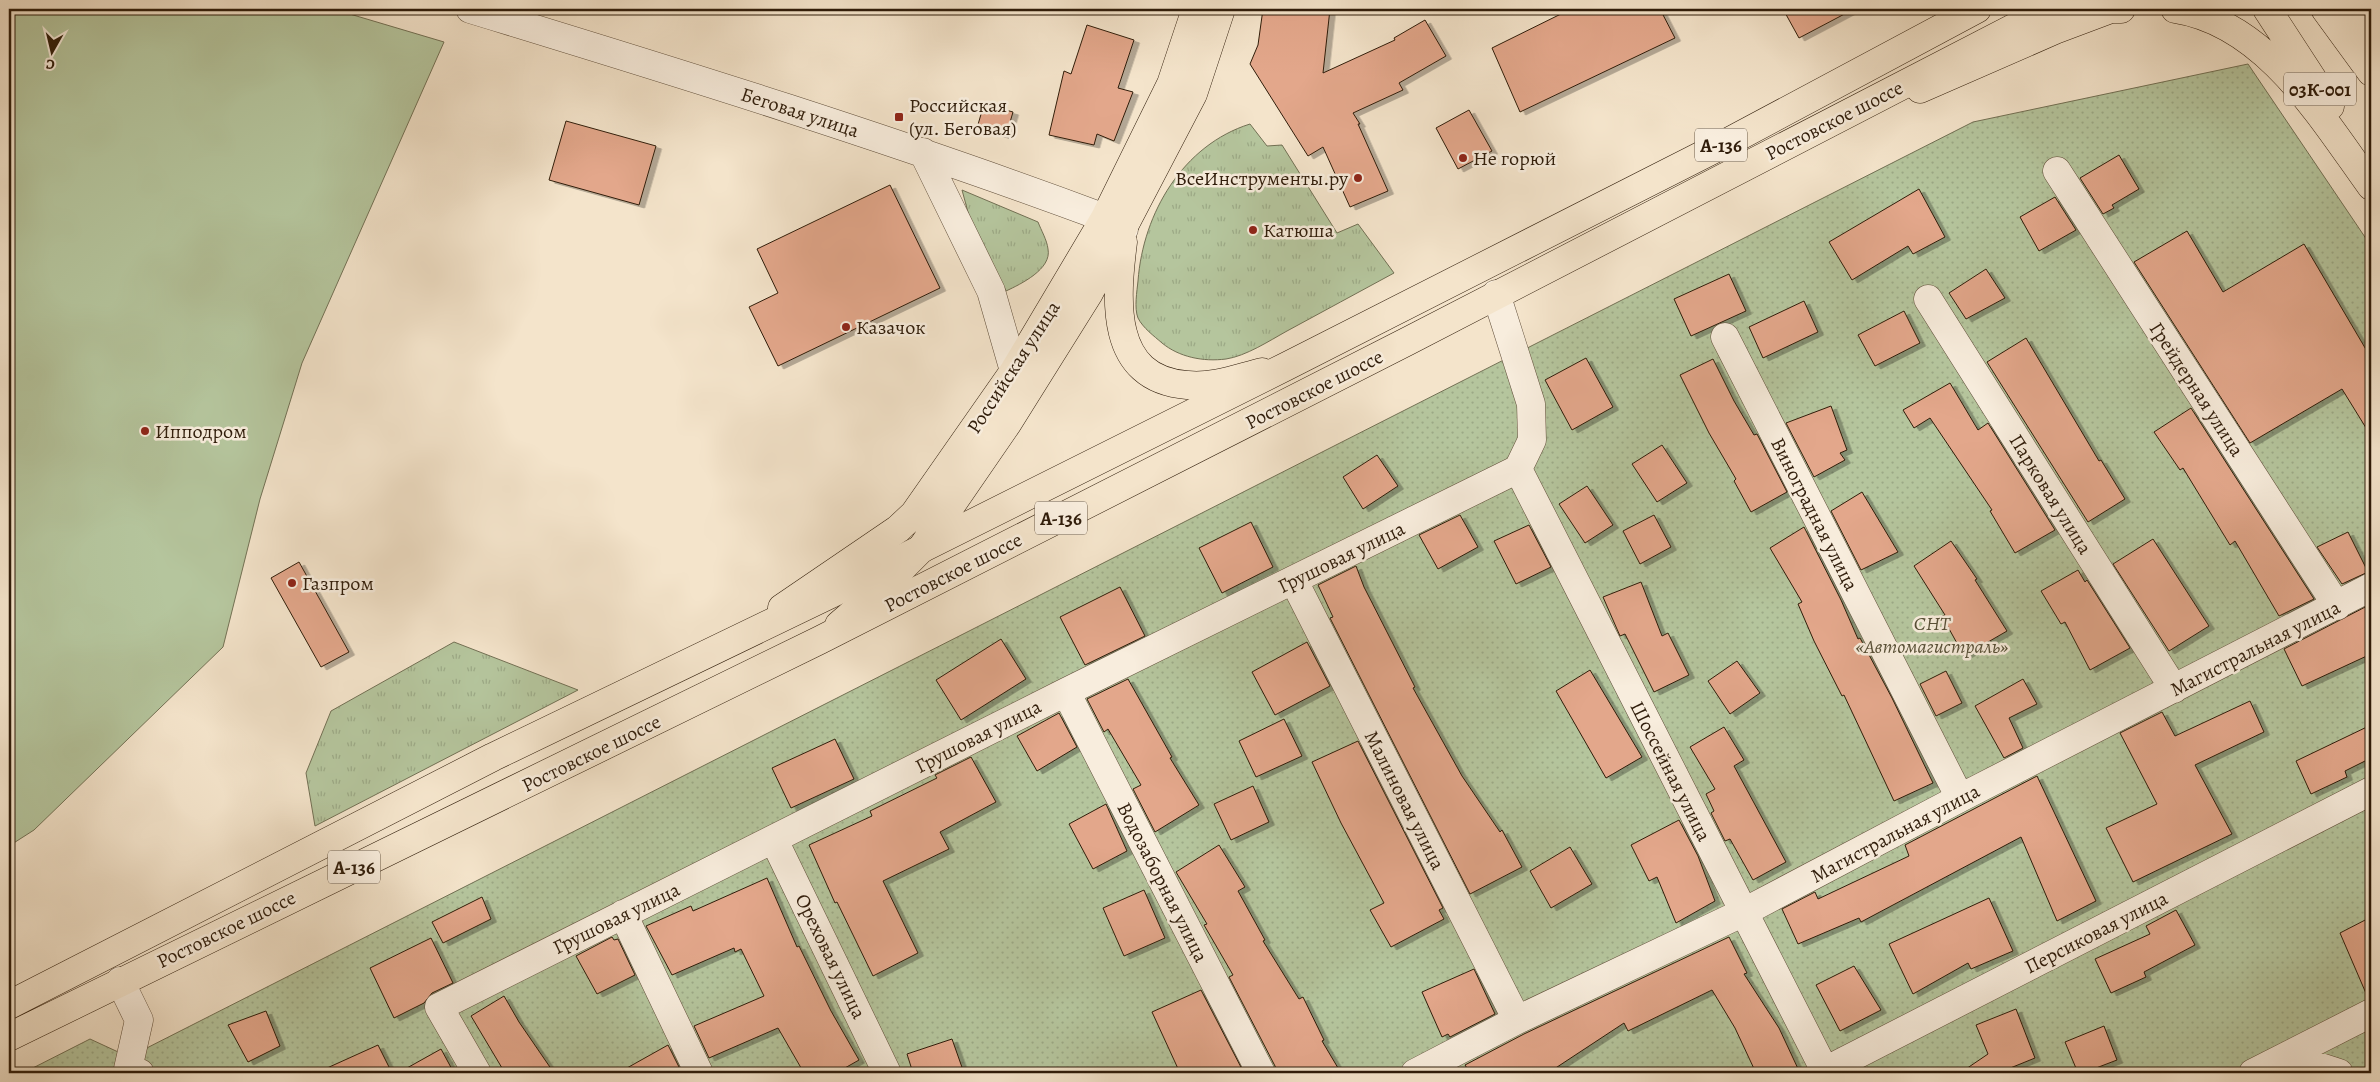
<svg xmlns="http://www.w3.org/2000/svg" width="2380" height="1082" font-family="Alegreya,serif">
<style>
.grass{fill:url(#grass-tufts);stroke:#727054}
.park{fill:#b5c59d;stroke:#727054}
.garden{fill:url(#garden-dots);stroke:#727054}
.building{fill:#e3a78b;stroke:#2f1c0a;filter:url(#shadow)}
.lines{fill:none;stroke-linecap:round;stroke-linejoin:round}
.minor-casing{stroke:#604e3a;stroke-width:29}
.major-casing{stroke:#2f1c0a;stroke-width:29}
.highway-casing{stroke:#2f1c0a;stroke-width:29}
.minor{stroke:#f8eddd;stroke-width:28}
.major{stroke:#f4e4cb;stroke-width:28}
.highway{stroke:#f4e4cb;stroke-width:28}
.poi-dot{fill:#8f2418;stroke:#f8eddd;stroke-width:2}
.labels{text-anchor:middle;stroke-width:5;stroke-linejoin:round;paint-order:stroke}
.shield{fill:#f8eddd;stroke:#6b5b49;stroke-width:1}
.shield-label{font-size:19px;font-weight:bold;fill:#2f1c0a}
.poi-label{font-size:20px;fill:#2f1c0a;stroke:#f8eddd;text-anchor:start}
.street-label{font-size:20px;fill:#2f1c0a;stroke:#f8eddd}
.park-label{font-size:20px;font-style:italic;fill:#574f36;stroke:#f8eddd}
</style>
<defs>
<pattern id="grass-tufts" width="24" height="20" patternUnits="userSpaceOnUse" patternTransform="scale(1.25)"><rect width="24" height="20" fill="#b5c59d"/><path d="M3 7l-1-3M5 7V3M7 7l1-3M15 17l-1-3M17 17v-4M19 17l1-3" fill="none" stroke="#9ca986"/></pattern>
<pattern id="garden-dots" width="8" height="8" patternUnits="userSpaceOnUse" patternTransform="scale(1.25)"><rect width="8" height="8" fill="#b5c59d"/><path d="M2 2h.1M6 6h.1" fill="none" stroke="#9ca986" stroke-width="1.8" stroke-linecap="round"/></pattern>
<filter id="shadow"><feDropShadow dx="5.5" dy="3" stdDeviation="0" flood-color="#0004"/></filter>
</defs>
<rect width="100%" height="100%" fill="#f4e4cb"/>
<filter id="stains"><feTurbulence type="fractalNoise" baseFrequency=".004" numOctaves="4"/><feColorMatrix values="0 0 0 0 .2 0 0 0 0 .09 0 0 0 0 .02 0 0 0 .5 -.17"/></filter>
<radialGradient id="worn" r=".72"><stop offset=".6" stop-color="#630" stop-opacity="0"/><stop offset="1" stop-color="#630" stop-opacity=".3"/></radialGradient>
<path class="grass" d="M 1250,124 L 1267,146 L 1282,145 L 1337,233 L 1358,224 L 1394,273 C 1358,292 1323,312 1287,331 C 1269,341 1246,356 1226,359 C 1203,362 1179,357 1162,343 C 1154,336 1143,328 1138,318 C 1134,308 1137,291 1138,281 C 1143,213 1183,145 1250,124 Z
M 962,190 L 1038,222 C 1041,230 1047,240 1048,249 C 1052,269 1021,284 1006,291 L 972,227 Z
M 454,642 L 578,690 L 315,826 L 306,773 L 331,711 Z"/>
<path class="park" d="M 9,9 L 333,9 L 444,42 L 302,363 L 260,499 L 223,647 L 34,830 L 9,846 Z"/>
<path class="garden" d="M 2248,64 L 2371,246 L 2371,1073 L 23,1073 L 90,1039 L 129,1057 L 1973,122 Z"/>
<path class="building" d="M 1263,9 L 1330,9 L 1323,73 L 1395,40 L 1394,38 L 1425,20 L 1446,56 L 1399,83 L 1403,90 L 1353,113 L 1360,124 L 1358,124 L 1388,191 L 1350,207 L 1323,147 L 1308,156 L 1250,64 L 1258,45 Z
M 1571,9 L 1660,9 L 1675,38 L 1520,112 L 1492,48 Z
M 1783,9 L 1854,9 L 1799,38 Z
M 1087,25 L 1134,40 L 1118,88 L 1133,92 L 1114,141 L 1097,134 L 1094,145 L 1049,135 L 1064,71 L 1071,74 Z
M 984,104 L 1013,112 L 1006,136 L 977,128 Z
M 1469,110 L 1492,151 L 1458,169 L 1436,128 Z
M 566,121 L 656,146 L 639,205 L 549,180 Z
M 2119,155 L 2139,189 L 2112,205 L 2114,208 L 2103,214 L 2080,178 Z
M 890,185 L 940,288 L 778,366 L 749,307 L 778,293 L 757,249 Z
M 1919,189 L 1945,237 L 1913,254 L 1908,246 L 1852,280 L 1829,242 Z
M 2055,197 L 2076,230 L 2039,251 L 2020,217 Z
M 2187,231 L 2223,292 L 2304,244 L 2371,358 L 2371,436 L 2342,389 L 2250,443 L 2134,262 Z
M 1986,269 L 2005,298 L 1966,319 L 1949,293 Z
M 1729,274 L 1746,311 L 1691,336 L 1674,299 Z
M 1804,301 L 1818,332 L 1763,358 L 1749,327 Z
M 1904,311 L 1920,343 L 1875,366 L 1858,335 Z
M 2026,338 L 2099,461 L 2101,460 L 2125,499 L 2088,522 L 1987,362 Z
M 1586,358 L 1613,407 L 1572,430 L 1545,380 Z
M 1713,359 L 1734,401 L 1754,435 L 1757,434 L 1787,492 L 1751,512 L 1734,481 L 1736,479 L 1709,433 L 1680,375 Z
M 1950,383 L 1978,430 L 1988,423 L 2055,530 L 2015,553 L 1990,511 L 1992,510 L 1930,418 L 1914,428 L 1903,410 Z
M 1831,406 L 1847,450 L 1840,453 L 1845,460 L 1814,477 L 1786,423 Z
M 2191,408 L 2314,599 L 2279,616 L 2235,541 L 2230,545 L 2183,468 L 2180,470 L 2154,432 Z
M 1662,445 L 1687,483 L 1657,502 L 1632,464 Z
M 1377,455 L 1398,486 L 1363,509 L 1343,477 Z
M 1587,486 L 1613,525 L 1585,543 L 1559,504 Z
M 1862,492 L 1898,552 L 1861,570 L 1831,511 Z
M 1460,515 L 1478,547 L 1438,569 L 1419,535 Z
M 1654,515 L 1671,547 L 1640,564 L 1623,531 Z
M 1251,522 L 1273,567 L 1222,593 L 1199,548 Z
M 1529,525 L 1551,567 L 1516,584 L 1494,541 Z
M 1804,527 L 1841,600 L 1858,639 L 1860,638 L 1892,698 L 1933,783 L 1894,801 L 1844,695 L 1842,696 L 1814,641 L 1798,604 L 1802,602 L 1770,548 Z
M 2348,532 L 2368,572 L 2342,584 L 2317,547 Z
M 2153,539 L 2209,626 L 2169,651 L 2113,564 Z
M 1951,541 L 1977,579 L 1975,580 L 2007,631 L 1964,656 L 1942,616 L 1945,615 L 1914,566 Z
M 299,562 L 349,652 L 321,667 L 271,578 Z
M 1356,566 L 1364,587 L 1415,687 L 1413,688 L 1462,776 L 1500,832 L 1502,830 L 1522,867 L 1470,894 L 1330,618 L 1333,617 L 1318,585 Z
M 2078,570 L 2085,582 L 2087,580 L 2130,648 L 2090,670 L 2065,622 L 2061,624 L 2041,591 Z
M 1641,582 L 1662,636 L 1668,633 L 1689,675 L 1654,692 L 1625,634 L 1620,636 L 1603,597 Z
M 1120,587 L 1145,636 L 1085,665 L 1060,617 Z
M 2371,604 L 2371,654 L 2302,686 L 2284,649 Z
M 1001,639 L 1026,679 L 961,720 L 936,680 Z
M 1307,642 L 1330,686 L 1275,715 L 1252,672 Z
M 1737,661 L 1760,693 L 1730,714 L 1708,681 Z
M 1590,670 L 1642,757 L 1606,778 L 1556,691 Z
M 1946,671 L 1962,703 L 1936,716 L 1920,684 Z
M 1128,679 L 1172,757 L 1170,758 L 1199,805 L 1155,832 L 1133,789 L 1141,785 L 1108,729 L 1104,732 L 1087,699 Z
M 2023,679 L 2037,704 L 2009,718 L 2023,748 L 2004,758 L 1975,706 Z
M 2250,701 L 2264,732 L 2195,765 L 2232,834 L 2133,882 L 2106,828 L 2157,804 L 2120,733 L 2162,712 L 2175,736 Z
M 1059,713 L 1077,747 L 1037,771 L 1017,736 Z
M 1284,719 L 1302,756 L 1256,777 L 1239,741 Z
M 2371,725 L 2371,758 L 2345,771 L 2347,777 L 2311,794 L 2296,761 Z
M 1724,727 L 1744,760 L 1734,766 L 1786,862 L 1753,880 L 1730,839 L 1725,841 L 1711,813 L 1714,811 L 1706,794 L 1715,789 L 1690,747 Z
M 835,739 L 854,779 L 791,808 L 772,768 Z
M 1358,741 L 1443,908 L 1439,910 L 1444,919 L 1391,947 L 1370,910 L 1384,903 L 1341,823 L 1312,762 Z
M 971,757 L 996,802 L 940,832 L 949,849 L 883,881 L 918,953 L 873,976 L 837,902 L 835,903 L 809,845 L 872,816 L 870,811 L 937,778 L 935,775 Z
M 2037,776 L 2096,901 L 2057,921 L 2021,837 L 1861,922 L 1859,918 L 1798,944 L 1782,909 L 1815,892 L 1818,899 L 1909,856 L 1905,845 Z
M 1253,786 L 1269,822 L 1231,840 L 1214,804 Z
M 1106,804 L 1127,851 L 1093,869 L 1069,824 Z
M 1679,820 L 1698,856 L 1715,901 L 1676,923 L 1657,877 L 1649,881 L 1631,845 Z
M 1219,845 L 1245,887 L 1238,891 L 1265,940 L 1263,941 L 1299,999 L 1303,997 L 1324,1040 L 1322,1041 L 1341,1073 L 1277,1073 L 1275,1066 L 1229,977 L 1233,975 L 1204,925 L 1207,924 L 1176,872 Z
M 1570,847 L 1592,884 L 1551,908 L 1530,871 Z
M 767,878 L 797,947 L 799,946 L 831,1011 L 859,1060 L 836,1073 L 804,1073 L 778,1028 L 709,1058 L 694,1026 L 764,996 L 741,949 L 735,952 L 734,948 L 672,975 L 646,926 L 691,906 L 693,911 Z
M 1144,890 L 1165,938 L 1124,956 L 1103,908 Z
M 482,897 L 491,919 L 443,943 L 432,922 Z
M 1989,898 L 2013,951 L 1971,969 L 1968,963 L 1913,994 L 1889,944 Z
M 2176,910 L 2195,945 L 2144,972 L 2146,977 L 2111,993 L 2095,959 L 2150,934 L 2146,926 Z
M 2371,917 L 2371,997 L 2368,998 L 2340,933 Z
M 612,937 L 614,940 L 618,939 L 635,975 L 597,994 L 576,956 Z
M 1729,937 L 1747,973 L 1744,974 L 1779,1028 L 1800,1073 L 1756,1073 L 1735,1028 L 1712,990 L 1628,1031 L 1624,1023 L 1548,1073 L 1470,1073 L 1465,1065 L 1524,1034 Z
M 431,938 L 453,983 L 432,993 L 424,1003 L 394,1018 L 370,968 Z
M 1854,966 L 1881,1010 L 1840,1031 L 1816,985 Z
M 1474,969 L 1495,1014 L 1450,1037 L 1448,1034 L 1442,1037 L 1422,992 Z
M 1201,990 L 1244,1073 L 1180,1073 L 1152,1012 Z
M 504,996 L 519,1022 L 554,1073 L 505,1073 L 471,1016 Z
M 2016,1009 L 2035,1058 L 1998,1073 L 1960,1073 L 1988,1054 L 1976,1025 Z
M 266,1011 L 280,1046 L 248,1062 L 228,1025 Z
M 2104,1026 L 2117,1060 L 2083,1073 L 2078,1073 L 2065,1042 Z
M 952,1039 L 964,1073 L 913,1073 L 907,1054 Z
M 378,1045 L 392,1073 L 316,1073 Z
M 668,1045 L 681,1071 L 675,1073 L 618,1073 Z
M 441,1049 L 454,1073 L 398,1073 Z"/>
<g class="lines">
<g class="minor-casing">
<path id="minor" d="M 470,9 C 683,74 896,140 1105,218 L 1124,229
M 923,152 L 991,291 L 1014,371
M 2057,171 L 2337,606
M 1496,294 L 1531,404 L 1532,440 L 1518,469
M 1928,299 L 2174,689
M 1725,337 L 1960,798
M 1518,469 L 1826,1073
M 1294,581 L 1517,1020
M 1066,692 L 1261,1073
M 774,840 L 887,1073
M 623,914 L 699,1073
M 120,981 L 139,1020 L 128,1069 L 140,1073
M 2287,1056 L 2339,1073
M 477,1073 L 439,1007 L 1066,692 L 1518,469
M 1415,1073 L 1517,1020 L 1742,913 L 1960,798 L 2371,587
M 1821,1073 L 2371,791
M 2253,1073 L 2371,1013"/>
</g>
<g class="major-casing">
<path id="major" d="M 2175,9 C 2266,23 2321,117 2371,186
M 2267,9 L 2330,106
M 2325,9 L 2371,72
M 2358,9 L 2371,43
M 1920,89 L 2055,30 L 2111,9 L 2121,9
M 1123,242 C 1116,298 1108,379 1187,385 C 1212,388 1238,378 1262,372
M 782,608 L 898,529 L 914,514 L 1014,371 L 1105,218 L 1171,84 L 1196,9
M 839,625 L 883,587 L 921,549 L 1007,424 L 1089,293 L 1193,94 L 1221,9"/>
</g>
<g class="highway-casing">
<path id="highway" d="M 9,1005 L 493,757 L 831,594 L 1285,367 L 1730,141 L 1977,9
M 9,1037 L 820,640 L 1408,341 L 2050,9"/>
</g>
<use href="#minor" class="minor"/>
<use href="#major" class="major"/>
<use href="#highway" class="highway"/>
</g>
<g class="poi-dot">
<rect x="894" y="112" width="10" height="10" rx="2.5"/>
<circle cx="1463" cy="158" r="5"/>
<circle cx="1358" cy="178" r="5"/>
<circle cx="1253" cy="230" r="5"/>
<circle cx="846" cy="327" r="5"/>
<circle cx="145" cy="431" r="5"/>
<circle cx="292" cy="583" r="5"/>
</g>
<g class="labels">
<g class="shield">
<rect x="2284" y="72.5" width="72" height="33" rx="4"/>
<rect x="1695" y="128.5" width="52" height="33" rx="4"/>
<rect x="1035" y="501.5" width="52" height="33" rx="4"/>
<rect x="328" y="850.5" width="52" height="33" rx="4"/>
</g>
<g class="shield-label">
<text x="2320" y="96">03К-001</text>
<text x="1721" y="152">А-136</text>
<text x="1061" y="525">А-136</text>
<text x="354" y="874">А-136</text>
</g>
<g class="poi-label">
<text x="909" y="112">Российская<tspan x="909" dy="23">(ул. Беговая)</tspan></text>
<text x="1473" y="165">Не горюй</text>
<text x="1348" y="185" text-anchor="end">ВсеИнструменты.ру</text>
<text x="1263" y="237">Катюша</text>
<text x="856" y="334">Казачок</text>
<text x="155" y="438">Ипподром</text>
<text x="302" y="590">Газпром</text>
</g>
<g class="street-label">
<text transform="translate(800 112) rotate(18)" y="7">Беговая улица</text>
<text transform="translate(1834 120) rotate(-27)" y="7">Ростовское шоссе</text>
<text transform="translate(1013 367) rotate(-57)" y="7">Российская улица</text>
<text transform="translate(1314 389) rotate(-27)" y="7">Ростовское шоссе</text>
<text transform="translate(2197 389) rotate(57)" y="7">Грейдерная улица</text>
<text transform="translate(2051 494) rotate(58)" y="7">Парковая улица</text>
<text transform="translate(1815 514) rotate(63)" y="7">Виноградная улица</text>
<text transform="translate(1341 557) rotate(-26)" y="7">Грушовая улица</text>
<text transform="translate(953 572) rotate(-27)" y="7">Ростовское шоссе</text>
<text transform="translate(2255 648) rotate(-27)" y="7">Магистральная улица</text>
<text transform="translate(978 736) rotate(-27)" y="7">Грушовая улица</text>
<text transform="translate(591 753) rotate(-26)" y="7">Ростовское шоссе</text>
<text transform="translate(1671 771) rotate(63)" y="7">Шоссейная улица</text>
<text transform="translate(1405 800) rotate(63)" y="7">Малиновая улица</text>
<text transform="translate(1895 833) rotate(-28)" y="7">Магистральная улица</text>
<text transform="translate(1163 882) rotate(63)" y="7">Водозаборная улица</text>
<text transform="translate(616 918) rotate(-26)" y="7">Грушовая улица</text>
<text transform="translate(226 929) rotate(-26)" y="7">Ростовское шоссе</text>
<text transform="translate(2096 932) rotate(-27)" y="7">Персиковая улица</text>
<text transform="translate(831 956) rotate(64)" y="7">Ореховая улица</text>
</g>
<g class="park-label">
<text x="1932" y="630">СНТ<tspan x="1932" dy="23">«Автомагистраль»</tspan></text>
</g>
</g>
<rect width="2380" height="1082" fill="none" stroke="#f4e4cb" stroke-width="30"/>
<rect x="10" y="10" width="2360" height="1062" fill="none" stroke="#2f1c0a" stroke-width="2.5"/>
<rect x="15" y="15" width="2350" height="1052" fill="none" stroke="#2f1c0a"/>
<g transform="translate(52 52) rotate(188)" stroke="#f8eddd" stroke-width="4" paint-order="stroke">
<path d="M0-4L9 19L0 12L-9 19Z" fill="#2f1c0a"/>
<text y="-8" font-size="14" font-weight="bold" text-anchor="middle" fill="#2f1c0a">С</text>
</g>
<rect width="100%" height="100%" filter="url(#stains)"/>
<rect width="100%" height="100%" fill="url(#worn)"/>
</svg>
